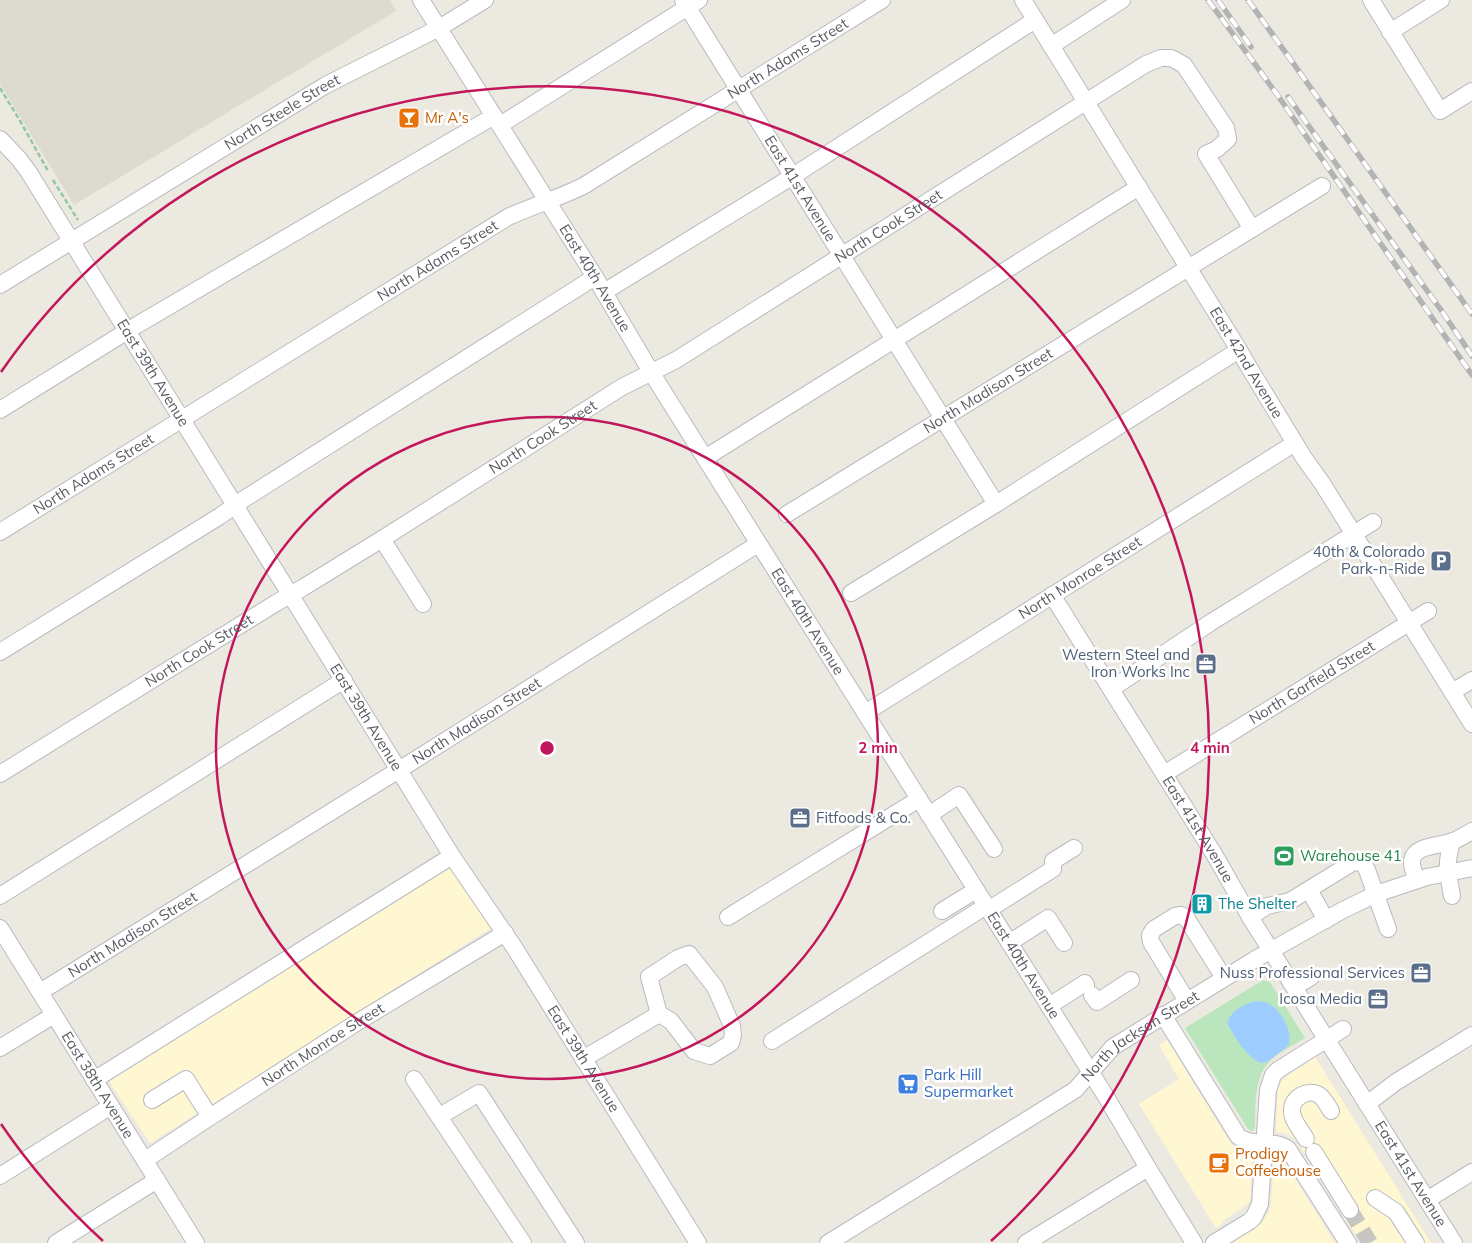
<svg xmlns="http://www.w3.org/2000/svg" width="1472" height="1243" font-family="Mulish,sans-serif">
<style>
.commercial{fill:#fff7d2}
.education{fill:#dddacf}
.green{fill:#bbe6bd}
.water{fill:#9dceff}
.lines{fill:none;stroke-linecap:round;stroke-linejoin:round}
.minor-tunnel{stroke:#c7c6c0;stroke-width:16;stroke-dasharray:16 8;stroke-linecap:butt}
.minor-casing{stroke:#b8bac0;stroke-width:18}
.path{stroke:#93c7a5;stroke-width:2.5;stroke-dasharray:5 2.5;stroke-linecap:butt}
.minor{stroke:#fff;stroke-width:16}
.rail-casing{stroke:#b2b3b3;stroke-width:5.5}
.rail{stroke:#fff;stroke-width:4;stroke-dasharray:11;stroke-linecap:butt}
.ring{fill:none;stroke:#c2185b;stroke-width:2.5}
.labels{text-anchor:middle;stroke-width:5;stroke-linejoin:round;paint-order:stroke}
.street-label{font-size:15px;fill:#595c62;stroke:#fff}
.food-label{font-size:15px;fill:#c56008;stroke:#fff;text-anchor:start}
.service-label{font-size:15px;fill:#4e5e75;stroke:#fff;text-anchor:end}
.leisure-label{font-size:15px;fill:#27864d;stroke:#fff;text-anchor:start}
.culture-label{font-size:15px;fill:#0d838f;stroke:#fff;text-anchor:start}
.shop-label{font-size:15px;fill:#366cbe;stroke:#fff;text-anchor:start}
.centre{fill:#c2185b;stroke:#fff;stroke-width:2.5}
.ring-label{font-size:15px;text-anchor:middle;font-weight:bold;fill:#c2185b;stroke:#fff;stroke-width:5;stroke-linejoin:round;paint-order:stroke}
</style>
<rect width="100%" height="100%" fill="#eceae0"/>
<path class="commercial" d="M 449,863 L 491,928 L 150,1143 L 107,1078 Z
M 1167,1040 L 1231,1144 L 1239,1150 L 1253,1153 L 1250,1201 L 1248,1204 L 1224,1220 L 1221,1225 L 1216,1228 L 1139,1104 L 1179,1079 L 1159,1045 Z
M 1315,1057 L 1431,1243 L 1361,1243 L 1296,1140 L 1287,1134 L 1276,1132 L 1278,1088 L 1281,1082 L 1288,1075 Z
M 1276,1154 L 1278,1154 L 1281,1156 L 1335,1243 L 1233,1243 L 1261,1224 L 1269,1211 L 1271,1204 L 1274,1156 Z"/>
<path class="education" d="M 0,0 L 390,0 L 396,11 L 74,205 L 0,84 Z"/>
<path class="green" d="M 1263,980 L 1270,982 L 1305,1038 C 1294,1045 1281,1051 1271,1060 C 1253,1077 1256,1105 1255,1128 L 1254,1130 L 1251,1131 L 1248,1129 L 1185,1028 Z"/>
<path class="water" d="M 1256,1001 C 1260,1002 1264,1001 1268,1003 C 1282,1011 1292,1029 1289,1045 L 1267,1062 L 1260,1063 C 1244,1054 1236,1039 1227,1023 C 1233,1008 1242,1006 1256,1001 Z"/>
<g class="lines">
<path class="minor-tunnel" d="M 1350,1210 L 1370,1243"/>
<g class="minor-casing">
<g id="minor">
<path id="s1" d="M 421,0 L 595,277 L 651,372 L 1105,1095 L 1148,1168 L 1194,1243"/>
<path id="s2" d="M 683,0 L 996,504"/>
<path id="s3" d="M 1023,0 L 1239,350 L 1250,369 L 1304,458 L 1322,483 L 1472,724"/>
<path d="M 1371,0 L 1440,111 L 1472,91"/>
<path d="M 1390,32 L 1441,0"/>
<path d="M 1051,46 L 1122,0"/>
<path d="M 500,125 L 699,0"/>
<path id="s4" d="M 0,139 L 19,159 L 28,171 L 452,856 L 514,947 L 698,1243"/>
<path id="s5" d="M 0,285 L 326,85 L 439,28 L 485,0"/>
<path d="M 604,292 L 793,176 L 1035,20"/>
<path d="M 0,410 L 137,325 L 494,116"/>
<path d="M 705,458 L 1139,187"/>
<path id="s6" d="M 787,514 L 1322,186"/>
<path id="s7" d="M 0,532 L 508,217 C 534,205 560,198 585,185 L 882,0"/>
<path d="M 382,539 L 423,604"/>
<path d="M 851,593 L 996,504 L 1239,350"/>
<path id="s8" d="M 1052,595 L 1214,854 L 1250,917 L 1454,1243"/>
<path d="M 0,652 L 220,516 L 244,499 L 595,277"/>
<path d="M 1111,689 L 1213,621 L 1373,522"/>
<path d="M 1452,692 L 1472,680"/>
<path id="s9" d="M 865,713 L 1295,443"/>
<path id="s10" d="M 0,774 L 276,603 L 304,587 L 382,539 L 622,387 L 676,360 L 1146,64 L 1161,58 L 1171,58 L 1184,65 L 1226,128 L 1228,139 L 1217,149 L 1206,154 L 1252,229"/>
<path id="s11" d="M 1164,774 L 1428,611"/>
<path d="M 929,815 L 959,795 L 994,849"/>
<path d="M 1452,842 C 1445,865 1448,873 1452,896"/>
<path d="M 1416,880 C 1415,874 1411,866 1412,860 C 1415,845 1439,846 1450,842 C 1458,840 1465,835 1472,831"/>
<path d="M 1309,890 L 1326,920"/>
<path d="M 0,896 L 344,680"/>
<path d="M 988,910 L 1053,869 L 1053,861 L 1074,848"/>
<path d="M 942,911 L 976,890"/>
<path d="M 728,917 L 919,799"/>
<path d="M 1250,917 L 1267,906 L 1290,901 L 1352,863 L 1359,862 L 1364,864 L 1367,870 L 1388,929"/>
<path id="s12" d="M 0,928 L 196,1243"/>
<path d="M 1009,943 L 1048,918 L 1064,943"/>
<path d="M 689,954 L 715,987 L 732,1026 L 733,1035 L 731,1043 L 710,1056 L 694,1051 L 671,1021 L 659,1014 L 649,977 L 678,958 Z"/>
<path d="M 1295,987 L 1311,977"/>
<path id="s13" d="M 40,992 L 410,763 L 758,544"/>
<path d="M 1092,995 L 1097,1002 L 1131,980"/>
<path d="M 1187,1001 L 1151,942 L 1150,935 L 1154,929 L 1175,916 L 1181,915 L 1187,919 L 1224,978"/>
<path d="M 1049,1006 L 1085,983 L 1086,985"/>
<path d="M 1163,1015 L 1238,1136 C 1252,1148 1273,1138 1288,1149 L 1348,1243"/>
<path d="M 772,1041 L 986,906"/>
<path d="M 0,1048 L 54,1015"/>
<path d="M 583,1059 L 659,1014"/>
<path d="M 414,1079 L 523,1243"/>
<path d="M 94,1080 L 452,856"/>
<path d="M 152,1100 L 186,1079 L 210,1117"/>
<path d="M 1367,1104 L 1396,1082 L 1472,1035"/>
<path d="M 440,1116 L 479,1093 L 576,1243"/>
<path d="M 1306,1139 C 1302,1131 1292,1121 1292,1111 C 1291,1098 1308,1088 1319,1095 C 1324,1098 1328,1106 1331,1111"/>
<path d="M 1314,1152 L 1350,1210"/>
<path id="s14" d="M 145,1160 L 210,1117 L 356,1023 L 505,933"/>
<path d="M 0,1176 L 111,1106"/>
<path d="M 1375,1198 L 1396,1212 L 1416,1243"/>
<path d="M 1427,1200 L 1472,1172"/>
<path d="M 56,1243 L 157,1180"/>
<path id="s15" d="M 828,1243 L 1075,1090 L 1113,1047 L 1254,960 L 1343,910 L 1376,894 L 1427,877 L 1472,868"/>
<path d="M 1026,1243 L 1148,1168"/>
<path d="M 1214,1243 L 1250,1221 L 1254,1217 L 1260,1204 L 1268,1090 L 1273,1075 L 1278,1070 L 1343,1029"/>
</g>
</g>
<path class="path" d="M 0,88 L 19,119 L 48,171
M 53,180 L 78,220"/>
<use href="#minor" class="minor"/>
<g class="rail-casing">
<path id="rail" d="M 1208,0 L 1276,93 L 1472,375
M 1218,0 L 1251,47
M 1248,0 L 1472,314
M 1288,97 L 1441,310 L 1472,356"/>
</g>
<use href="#rail" class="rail"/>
</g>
<g class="ring">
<circle cx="547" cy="748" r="331"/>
<path d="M103 1241A663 663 0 0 1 1 1124M1 372A663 663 0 1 1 991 1241"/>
</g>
<defs>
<g id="bar-square" transform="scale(1.125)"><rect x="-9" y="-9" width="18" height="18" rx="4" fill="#e8710a" stroke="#fff"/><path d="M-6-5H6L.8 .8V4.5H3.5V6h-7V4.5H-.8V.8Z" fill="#fff"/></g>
<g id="parking-square" transform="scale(1.125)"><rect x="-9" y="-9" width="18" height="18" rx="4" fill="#5c6f8a" stroke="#fff"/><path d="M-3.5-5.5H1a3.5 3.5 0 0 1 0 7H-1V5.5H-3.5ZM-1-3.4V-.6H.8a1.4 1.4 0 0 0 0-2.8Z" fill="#fff"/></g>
<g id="office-square" transform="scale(1.125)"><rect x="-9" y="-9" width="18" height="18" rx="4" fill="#5c6f8a" stroke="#fff"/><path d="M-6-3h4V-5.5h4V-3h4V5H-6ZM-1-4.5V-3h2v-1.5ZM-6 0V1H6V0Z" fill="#fff"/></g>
<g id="stadium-square" transform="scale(1.125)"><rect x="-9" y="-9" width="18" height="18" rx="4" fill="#2e9e5b" stroke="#fff"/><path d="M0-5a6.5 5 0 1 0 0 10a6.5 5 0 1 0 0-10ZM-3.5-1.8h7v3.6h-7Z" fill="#fff"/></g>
<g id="building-square" transform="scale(1.125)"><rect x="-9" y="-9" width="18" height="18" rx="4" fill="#0f9aa8" stroke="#fff"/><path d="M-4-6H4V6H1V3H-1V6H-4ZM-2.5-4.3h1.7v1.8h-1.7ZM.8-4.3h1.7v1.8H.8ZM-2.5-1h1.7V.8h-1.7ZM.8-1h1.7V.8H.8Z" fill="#fff"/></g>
<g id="supermarket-square" transform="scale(1.125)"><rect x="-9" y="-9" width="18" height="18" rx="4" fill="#3f7fe0" stroke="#fff"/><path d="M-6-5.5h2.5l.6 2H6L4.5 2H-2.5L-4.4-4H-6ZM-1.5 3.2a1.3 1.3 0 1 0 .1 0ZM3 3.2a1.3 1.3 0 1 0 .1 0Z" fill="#fff"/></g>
<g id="cafe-square" transform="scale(1.125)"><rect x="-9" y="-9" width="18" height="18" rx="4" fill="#e8710a" stroke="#fff"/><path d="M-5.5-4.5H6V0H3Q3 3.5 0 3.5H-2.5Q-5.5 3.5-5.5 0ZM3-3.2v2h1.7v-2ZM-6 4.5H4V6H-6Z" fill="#fff"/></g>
</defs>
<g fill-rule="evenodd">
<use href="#bar-square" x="409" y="118"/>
<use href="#parking-square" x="1441" y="561"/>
<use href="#office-square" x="1206" y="664"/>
<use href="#office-square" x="800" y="818"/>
<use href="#stadium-square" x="1284" y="856"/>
<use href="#building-square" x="1202" y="904"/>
<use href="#office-square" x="1421" y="973"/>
<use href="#office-square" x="1378" y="999"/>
<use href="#supermarket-square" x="908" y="1084"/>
<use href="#cafe-square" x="1219" y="1163"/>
</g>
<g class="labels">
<g class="street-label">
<text dy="5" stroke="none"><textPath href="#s7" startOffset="920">North Adams Street</textPath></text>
<text dy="5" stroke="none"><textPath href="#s5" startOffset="331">North Steele Street</textPath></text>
<text dy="5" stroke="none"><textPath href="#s2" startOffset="222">East 41st Avenue</textPath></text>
<text dy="5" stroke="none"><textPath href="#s10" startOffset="1044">North Cook Street</textPath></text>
<text dy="5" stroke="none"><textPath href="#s7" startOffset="515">North Adams Street</textPath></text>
<text dy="5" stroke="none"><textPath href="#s1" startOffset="328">East 40th Avenue</textPath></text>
<text dy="5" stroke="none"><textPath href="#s3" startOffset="426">East 42nd Avenue</textPath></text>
<text dy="5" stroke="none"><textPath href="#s4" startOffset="280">East 39th Avenue</textPath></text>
<text dy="5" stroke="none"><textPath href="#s6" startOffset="236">North Madison Street</textPath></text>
<text dy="5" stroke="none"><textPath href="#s10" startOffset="639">North Cook Street</textPath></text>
<text dy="5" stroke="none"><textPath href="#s7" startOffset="110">North Adams Street</textPath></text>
<text dy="5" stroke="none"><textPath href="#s9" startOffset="254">North Monroe Street</textPath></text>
<text dy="5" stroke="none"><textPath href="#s1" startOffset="732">East 40th Avenue</textPath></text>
<text dy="5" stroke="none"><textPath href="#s10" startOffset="234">North Cook Street</textPath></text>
<text dy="5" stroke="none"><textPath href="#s11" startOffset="174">North Garfield Street</textPath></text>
<text dy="5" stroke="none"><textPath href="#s4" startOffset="685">East 39th Avenue</textPath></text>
<text dy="5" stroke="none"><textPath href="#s13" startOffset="514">North Madison Street</textPath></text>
<text dy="5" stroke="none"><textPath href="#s8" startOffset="276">East 41st Avenue</textPath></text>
<text dy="5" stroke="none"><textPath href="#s13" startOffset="109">North Madison Street</textPath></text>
<text dy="5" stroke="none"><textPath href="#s1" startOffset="1138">East 40th Avenue</textPath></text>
<text dy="5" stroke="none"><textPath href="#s15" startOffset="376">North Jackson Street</textPath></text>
<text dy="5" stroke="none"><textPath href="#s14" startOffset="212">North Monroe Street</textPath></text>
<text dy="5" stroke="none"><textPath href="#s4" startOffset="1090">East 39th Avenue</textPath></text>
<text dy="5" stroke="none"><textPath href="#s12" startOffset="185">East 38th Avenue</textPath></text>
<text dy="5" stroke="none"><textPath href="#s8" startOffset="681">East 41st Avenue</textPath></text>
</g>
<g class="food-label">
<text x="425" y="123">Mr A's</text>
<text x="1235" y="1159">Prodigy<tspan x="1235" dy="17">Coffeehouse</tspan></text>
</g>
<g class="service-label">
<text x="1425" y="557">40th &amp; Colorado<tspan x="1425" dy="17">Park-n-Ride</tspan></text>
<text x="1190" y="660">Western Steel and<tspan x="1190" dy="17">Iron Works Inc</tspan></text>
<text x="816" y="823" text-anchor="start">Fitfoods &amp; Co.</text>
<text x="1405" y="978">Nuss Professional Services</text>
<text x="1362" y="1004">Icosa Media</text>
</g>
<g class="leisure-label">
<text x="1300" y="861">Warehouse 41</text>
</g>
<g class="culture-label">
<text x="1218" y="909">The Shelter</text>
</g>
<g class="shop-label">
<text x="924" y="1080">Park Hill<tspan x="924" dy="17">Supermarket</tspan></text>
</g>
</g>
<circle cx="547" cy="748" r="8" class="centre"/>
<g class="ring-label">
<text x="878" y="753">2 min</text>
<text x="1210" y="753">4 min</text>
</g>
</svg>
